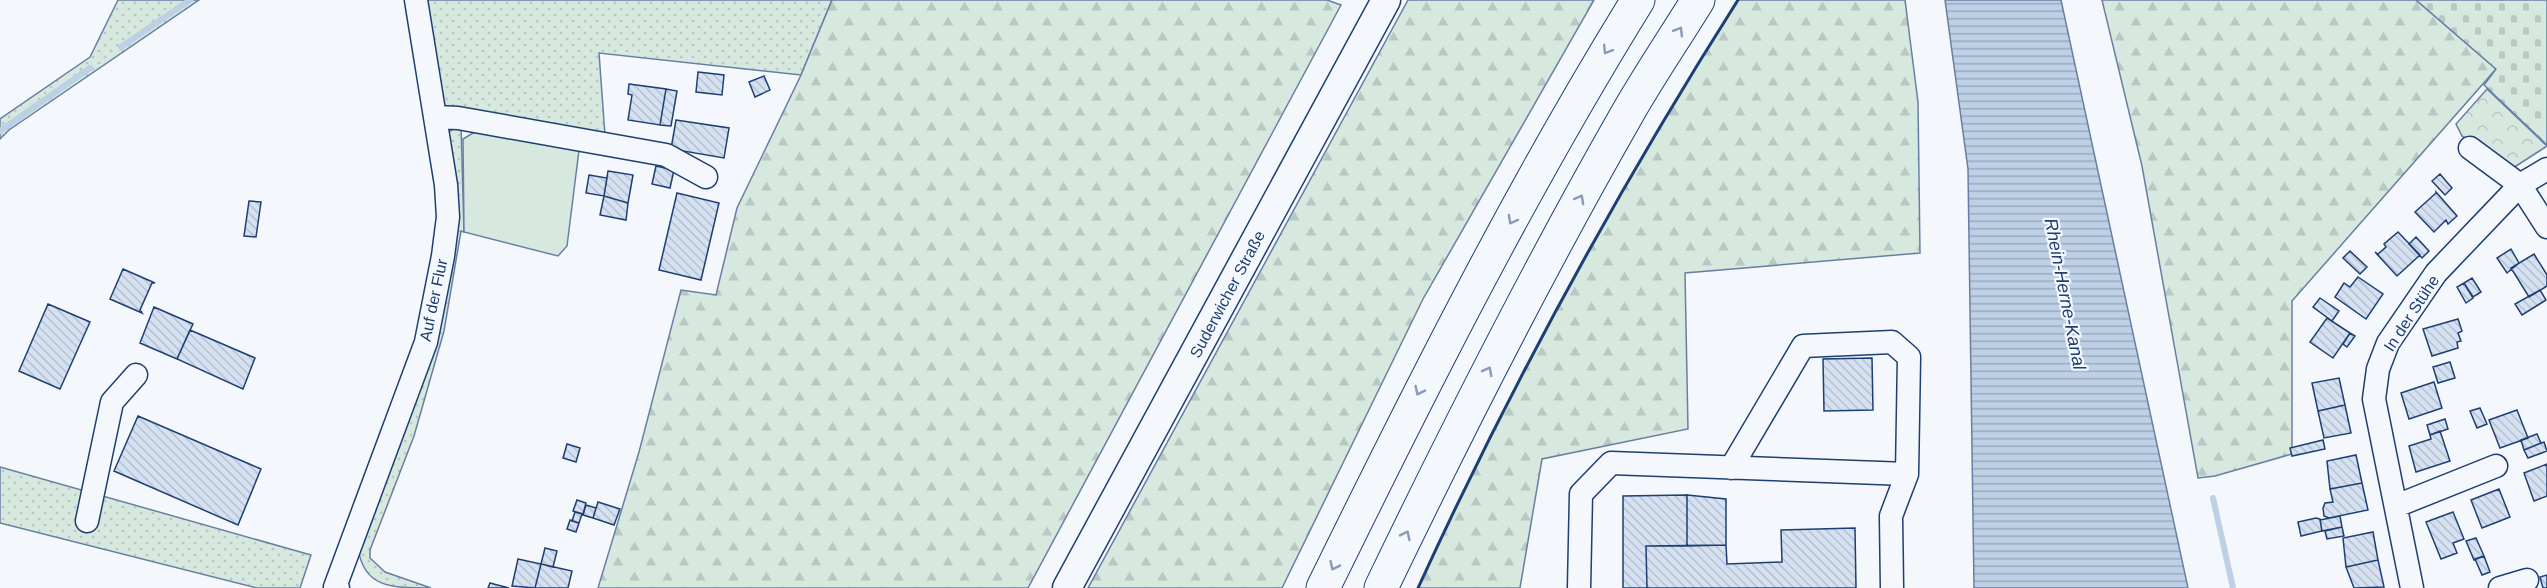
<svg xmlns="http://www.w3.org/2000/svg" width="2547" height="588" font-family="Helvetica,sans-serif">
<style>
.grass{fill:url(#grass-dots);stroke:#687fa3;stroke-width:1.5}
.forest{fill:url(#forest-firs);stroke:#687fa3;stroke-width:1.5}
.cemetery{fill:url(#cemetery-stones);stroke:#687fa3;stroke-width:1.5}
.park{fill:url(#park-crowns);stroke:#687fa3;stroke-width:1.5}
.pitch{fill:#d7e8df;stroke:#687fa3;stroke-width:1.5}
.water{fill:url(#water-rules);stroke:#687fa3;stroke-width:1.5}
.lines{fill:none;stroke-linecap:round;stroke-linejoin:round}
.stream{stroke:#bed0e5;stroke-width:6}
.building{fill:url(#building-back-hatch);stroke:#1d3f73;stroke-width:1.5}
.minor-casing{stroke:#1d3f73;stroke-width:25}
.major-casing{stroke:#1d3f73;stroke-width:31}
.highway-casing{stroke:#1d3f73;stroke-width:35}
.minor{stroke:#f4f7fb;stroke-width:22}
.major{stroke:#f4f7fb;stroke-width:28}
.highway{stroke:#f4f7fb;stroke-width:33}
.wall{stroke:#1d3f73;stroke-width:3}
.oneway{stroke:#889bb7}
.labels{text-anchor:middle;stroke-width:4.5;stroke-linejoin:round;paint-order:stroke}
.street-label{font-size:16px;fill:#1d3f73;stroke:#f4f7fb}
.water-label{font-size:18px;font-style:italic;fill:#1d3f73;stroke:#f4f7fb}
</style>
<defs>
<pattern id="grass-dots" width="8" height="8" patternUnits="userSpaceOnUse" patternTransform="scale(1.5)"><rect width="8" height="8" fill="#d7e8df"/><path d="M2 2h.1M6 6h.1" fill="none" stroke="#b8c8c3" stroke-width="1.8" stroke-linecap="round"/></pattern>
<pattern id="forest-firs" width="22" height="20" patternUnits="userSpaceOnUse" patternTransform="scale(1.5)"><rect width="22" height="20" fill="#d7e8df"/><path d="M5 1l3.5 6h-7zM16 11l3.5 6h-7z" fill="#b8c8c3"/></pattern>
<pattern id="cemetery-stones" width="16" height="16" patternUnits="userSpaceOnUse" patternTransform="scale(1.5)"><rect width="16" height="16" fill="#d7e8df"/><path d="M2 7V4a2 2 0 0 1 4 0v3zM10 15v-3a2 2 0 0 1 4 0v3z" fill="#b8c8c3"/></pattern>
<pattern id="park-crowns" width="20" height="18" patternUnits="userSpaceOnUse" patternTransform="scale(1.5)"><rect width="20" height="18" fill="#d7e8df"/><path d="M2 6a3 3 0 1 1 6 0M12 15a3 3 0 1 1 6 0" fill="none" stroke="#b8c8c3"/></pattern>
<pattern id="water-rules" width="6" height="5" patternUnits="userSpaceOnUse" patternTransform="scale(1.5)"><rect width="6" height="5" fill="#bed0e5"/><path d="M0 2.5h6" fill="none" stroke="#9aaabe"/></pattern>
<pattern id="building-back-hatch" width="6" height="6" patternUnits="userSpaceOnUse" patternTransform="scale(1.5)"><rect width="6" height="6" fill="#d5e0f0"/><path d="M-1 5l2 2M0 0l6 6M5-1l2 2" fill="none" stroke="#b6c1d1"/></pattern>
</defs>
<rect width="100%" height="100%" fill="#f4f7fb"/>
<path class="grass" d="M 118,0 L 199,0 L 9,130 L 0,139 L 0,119 L 90,57 Z
M 425,0 L 832,0 L 801,75 L 599,53 L 605,135 L 443,106 Z
M 461,124 L 464,232 L 461,231 L 444,331 L 414,436 L 370,550 L 370,558 L 385,572 L 431,588 C 391,588 363,588 358,547 L 430,345 L 447,133 Z
M 0,467 L 311,555 L 300,588 L 257,588 L 0,523 Z"/>
<path class="forest" d="M 832,0 L 1327,0 L 1341,5 L 1028,588 L 598,588 L 639,452 L 681,290 L 716,295 L 737,208 L 801,75 Z
M 1408,0 L 1594,0 L 1423,299 L 1282,588 L 1088,588 Z
M 1738,0 L 1905,0 L 1918,102 L 1920,253 L 1685,273 L 1688,429 L 1542,459 L 1520,588 L 1418,588 C 1511,385 1618,189 1738,0 Z
M 2102,0 L 2416,0 L 2496,69 L 2292,301 L 2292,454 L 2215,476 L 2198,478 L 2142,166 Z"/>
<path class="cemetery" d="M 2416,0 L 2547,0 L 2547,145 L 2484,85 L 2496,69 Z"/>
<path class="park" d="M 2487,89 L 2547,146 L 2513,168 L 2462,136 L 2456,124 Z"/>
<path class="pitch" d="M 484,131 L 579,150 L 567,246 L 558,256 L 464,232 L 463,139 L 473,133 Z"/>
<path class="water" d="M 1945,0 L 2061,0 L 2188,588 L 1974,588 L 1968,169 Z"/>
<g class="lines">
<path class="stream" d="M 121,47 L 190,0
M 0,131 L 90,68
M 2213,498 L 2233,588"/>
</g>
<path class="building" d="M 698,72 L 724,75 L 722,95 L 696,92 Z
M 764,76 L 770,90 L 755,97 L 749,82 Z
M 629,84 L 666,89 L 660,125 L 628,120 L 632,95 L 628,94 Z
M 666,89 L 677,91 L 671,126 L 660,125 Z
M 676,120 L 729,128 L 724,158 L 671,149 Z
M 656,166 L 674,170 L 670,188 L 652,184 Z
M 608,171 L 633,175 L 628,203 L 604,196 Z
M 2440,174 L 2452,188 L 2445,195 L 2432,181 Z
M 589,175 L 607,178 L 604,196 L 586,193 Z
M 677,193 L 719,203 L 701,280 L 659,270 Z
M 2436,193 L 2436,192 L 2457,216 L 2448,224 L 2446,220 L 2434,232 L 2415,212 Z
M 604,196 L 628,203 L 626,220 L 600,215 Z
M 249,201 L 261,202 L 256,237 L 244,236 Z
M 2398,232 L 2420,255 L 2397,276 L 2375,252 L 2378,254 L 2386,247 L 2384,244 Z
M 2416,237 L 2429,251 L 2422,258 L 2409,244 Z
M 2511,249 L 2519,263 L 2507,273 L 2497,258 Z
M 2350,251 L 2367,267 L 2360,274 L 2343,258 Z
M 2534,254 L 2547,275 L 2547,286 L 2529,297 L 2511,268 Z
M 123,269 L 155,283 L 152,283 L 140,310 L 142,313 L 110,299 Z
M 2358,277 L 2383,294 L 2366,319 L 2335,297 L 2344,283 L 2350,287 Z
M 2472,278 L 2481,292 L 2473,297 L 2464,283 Z
M 2464,283 L 2473,298 L 2466,303 L 2457,287 Z
M 2540,290 L 2546,300 L 2522,315 L 2515,304 Z
M 2320,298 L 2339,311 L 2332,321 L 2313,307 Z
M 48,304 L 90,322 L 60,389 L 19,371 Z
M 154,307 L 193,324 L 177,359 L 140,343 Z
M 2327,318 L 2350,333 L 2333,358 L 2310,342 Z
M 2458,319 L 2462,331 L 2458,333 L 2461,341 L 2457,342 L 2458,348 L 2432,356 L 2423,329 Z
M 190,330 L 255,358 L 243,389 L 177,359 Z
M 2350,333 L 2355,336 L 2347,347 L 2343,344 Z
M 1872,358 L 1873,410 L 1824,411 L 1823,359 Z
M 2450,362 L 2455,378 L 2438,383 L 2433,367 Z
M 2339,378 L 2345,405 L 2318,411 L 2312,383 Z
M 2434,382 L 2442,408 L 2409,419 L 2401,393 Z
M 2345,405 L 2351,433 L 2324,438 L 2318,411 Z
M 2480,408 L 2487,424 L 2477,428 L 2470,411 Z
M 2517,410 L 2528,438 L 2500,448 L 2489,420 Z
M 138,416 L 261,469 L 238,525 L 114,471 Z
M 2445,419 L 2448,429 L 2430,435 L 2427,425 Z
M 2440,431 L 2450,461 L 2416,472 L 2409,446 L 2431,439 L 2430,435 Z
M 2537,434 L 2541,443 L 2524,450 L 2521,440 Z
M 2323,440 L 2325,449 L 2292,456 L 2290,448 Z
M 2544,442 L 2547,451 L 2528,458 L 2524,450 Z
M 567,444 L 580,448 L 576,462 L 563,458 Z
M 2356,455 L 2362,483 L 2330,489 L 2327,461 Z
M 2547,464 L 2547,496 L 2534,501 L 2524,473 Z
M 2362,483 L 2368,510 L 2329,518 L 2324,516 L 2323,508 L 2325,503 L 2333,502 L 2330,489 Z
M 2499,489 L 2510,517 L 2482,528 L 2471,500 Z
M 1687,495 L 1726,499 L 1726,545 L 1687,546 Z
M 1687,495 L 1687,546 L 1646,546 L 1647,588 L 1623,588 L 1623,496 Z
M 577,500 L 586,503 L 583,514 L 573,511 Z
M 598,502 L 620,509 L 614,525 L 593,518 Z
M 586,505 L 596,508 L 593,518 L 583,515 Z
M 575,512 L 582,514 L 579,523 L 572,521 Z
M 2453,512 L 2464,539 L 2453,543 L 2457,553 L 2441,559 L 2426,522 Z
M 2340,516 L 2342,527 L 2322,531 L 2320,520 Z
M 2316,518 L 2320,519 L 2322,531 L 2301,536 L 2298,522 Z
M 570,520 L 579,523 L 576,532 L 567,529 Z
M 2342,527 L 2344,536 L 2327,539 L 2325,531 Z
M 1855,528 L 1856,588 L 1647,588 L 1646,546 L 1726,545 L 1727,564 L 1782,562 L 1781,530 Z
M 2373,532 L 2378,560 L 2346,567 L 2343,538 Z
M 2476,538 L 2484,556 L 2474,560 L 2466,541 Z
M 545,548 L 557,551 L 553,567 L 541,564 Z
M 2484,556 L 2490,572 L 2482,575 L 2475,559 Z
M 518,559 L 541,564 L 535,588 L 512,586 Z
M 2378,560 L 2384,587 L 2354,588 L 2346,567 Z
M 541,564 L 572,571 L 568,588 L 535,588 Z
M 2547,575 L 2547,588 L 2543,588 L 2540,577 Z
M 490,583 L 509,588 L 488,588 Z"/>
<g class="lines">
<g class="minor-casing">
<path id="minor" d="M 436,117 L 458,118 L 666,155 L 706,177
M 2470,148 L 2520,185 L 2547,227
M 1731,468 L 1803,346 L 1892,342 L 1909,357 L 1907,474 L 1891,516 L 1892,588
M 2396,506 L 2496,466
M 87,521 L 112,402 L 136,375
M 338,588 L 335,587 L 426,342 L 443,256 L 448,217 L 446,185 L 416,0
M 1579,588 L 1581,494 L 1611,463 L 1907,474
M 2412,588 L 2374,399 L 2378,369 L 2388,343 L 2436,273 L 2520,185 L 2547,169
M 2500,588 L 2527,580"/>
</g>
<g class="major-casing">
<path id="major" d="M 1067,588 L 1386,0"/>
</g>
<g class="highway-casing">
<path id="highway" d="M 1323,588 C 1421,388 1521,189 1638,0
M 1381,588 C 1458,428 1538,270 1626,116 C 1648,77 1674,39 1698,0"/>
</g>
<use href="#minor" class="minor"/>
<use href="#major" class="major"/>
<use href="#highway" class="highway"/>
<path class="wall" d="M 1418,588 C 1511,385 1618,189 1738,0"/>
</g>
<defs><path id="oneway-chevron" d="M-2-3.5L2.5 0L-2 3.5" fill="none" stroke-width="1.6" stroke-linecap="round" stroke-linejoin="round" transform="scale(1.5)"/></defs>
<g class="oneway">
<use href="#oneway-chevron" transform="translate(1679 31) rotate(-58)"/>
<use href="#oneway-chevron" transform="translate(1607 50) rotate(122)"/>
<use href="#oneway-chevron" transform="translate(1580 199) rotate(-61)"/>
<use href="#oneway-chevron" transform="translate(1512 220) rotate(119)"/>
<use href="#oneway-chevron" transform="translate(1488 371) rotate(-62)"/>
<use href="#oneway-chevron" transform="translate(1419 391) rotate(116)"/>
<use href="#oneway-chevron" transform="translate(1406 535) rotate(-64)"/>
<use href="#oneway-chevron" transform="translate(1334 566) rotate(116)"/>
</g>
<g class="labels">
<g class="street-label">
<text transform="translate(1227 294) rotate(-62)" y="6">Suderwicher Straße</text>
<text transform="translate(433 300) rotate(-78)" y="6">Auf der Flur</text>
<text transform="translate(2411 313) rotate(-57)" y="6">In der Stühe</text>
</g>
<g class="water-label">
<text transform="translate(2065 294) rotate(79)" y="6">Rhein-Herne-Kanal</text>
</g>
</g>
</svg>
